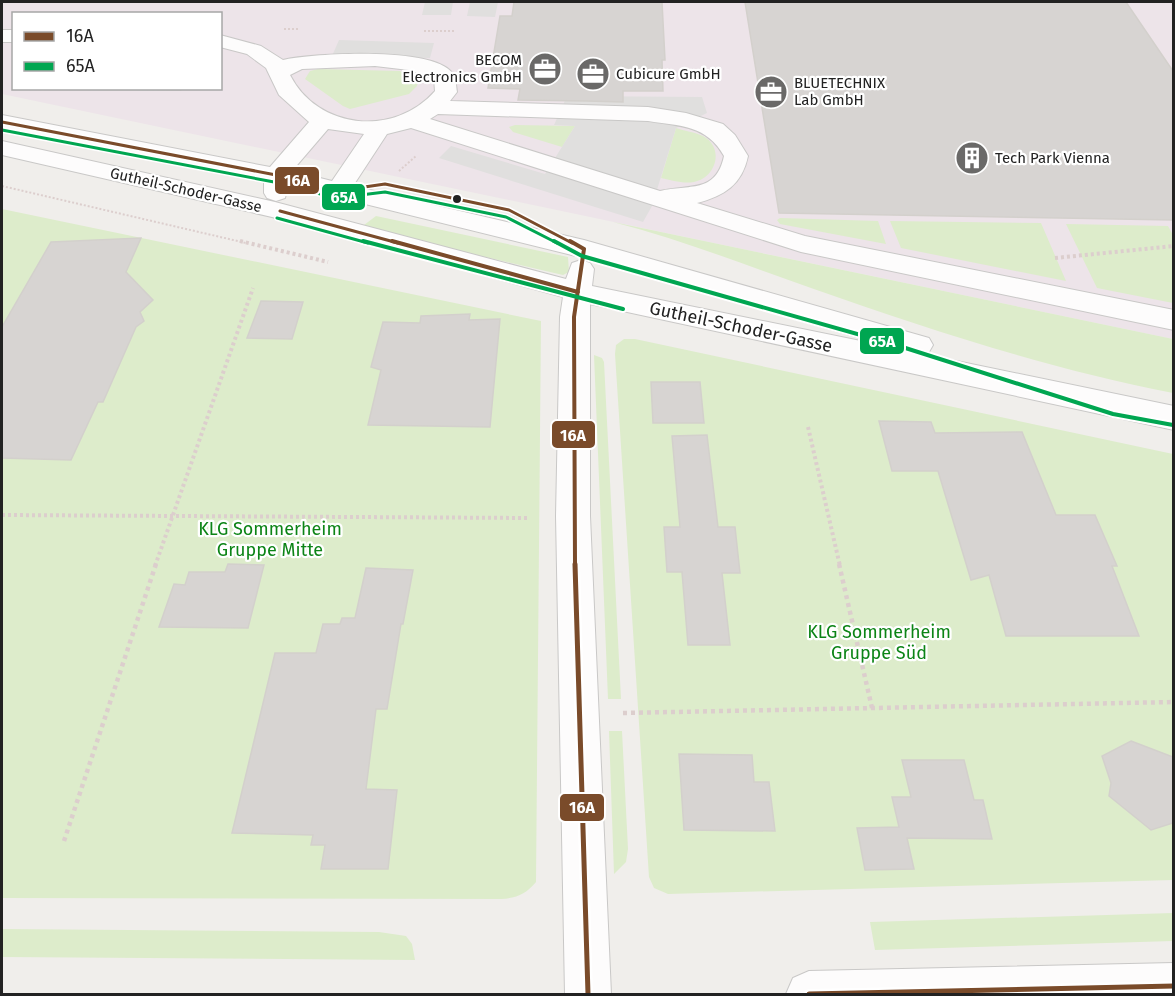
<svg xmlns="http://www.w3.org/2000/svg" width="1175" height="996" font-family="'Fira Sans',sans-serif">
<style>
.industrial{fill:#ede4e9;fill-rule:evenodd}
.grass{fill:#ddeccb}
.parking{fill:#e0dfde}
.building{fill:#d7d4d2;stroke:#d3d0cc;stroke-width:1.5}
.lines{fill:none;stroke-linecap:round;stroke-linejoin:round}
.minor-casing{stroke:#c9c8c7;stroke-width:2}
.path-far2{stroke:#dccecd;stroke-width:2;stroke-dasharray:2 2;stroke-linecap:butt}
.path-far1{stroke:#dccecd;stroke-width:4;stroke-dasharray:3 3;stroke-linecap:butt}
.path{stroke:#dccecd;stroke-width:4.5;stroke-dasharray:4 4;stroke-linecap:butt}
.minor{fill:#fdfcfc;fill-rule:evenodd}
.bus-1-far2-casing{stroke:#fff;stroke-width:6}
.bus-1-far1-casing{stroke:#fff;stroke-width:8}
.bus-1-casing{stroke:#fff;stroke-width:10}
.bus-2-far1-casing{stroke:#fff;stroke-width:6}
.bus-2-casing{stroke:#fff;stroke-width:8}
.bus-1-far2{stroke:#7a4b2a;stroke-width:3}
.bus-1-far1{stroke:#7a4b2a;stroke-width:4}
.bus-1{stroke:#7a4b2a;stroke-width:5}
.bus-2-far1{stroke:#00a651;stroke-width:3}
.bus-2{stroke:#00a651;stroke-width:4}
.bus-dot{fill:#222;stroke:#fff;stroke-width:2}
.labels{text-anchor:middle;stroke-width:4.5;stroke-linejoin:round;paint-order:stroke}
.far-poi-label{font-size:15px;fill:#222;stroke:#fff;text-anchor:start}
.far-street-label{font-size:15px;fill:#222;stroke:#fff}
.street-label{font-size:18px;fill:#222;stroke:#fff}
.park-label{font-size:18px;fill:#0c8416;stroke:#fff}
.line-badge{stroke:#fff;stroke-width:2}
.badge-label{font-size:16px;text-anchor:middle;font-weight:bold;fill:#fff}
</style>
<rect width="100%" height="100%" fill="#f0eeeb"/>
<path class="industrial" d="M 2,2 L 1173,2 L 1173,339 L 2,94 ZM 14,14 L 220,14 L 220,88 L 14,88 Z"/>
<path class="grass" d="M 318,69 L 400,71 L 418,79 L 417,86 L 409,94 L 350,109 L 343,106 L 305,79 L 310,71 Z
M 515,125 L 575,126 L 562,147 L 513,132 L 509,127 Z
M 676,128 C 684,131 695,132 703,136 C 725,148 716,178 694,182 C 682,184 672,180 661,178 Z
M 2,209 L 541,321 L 536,882 C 526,894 517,898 501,899 L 2,898 Z
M 376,216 L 568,257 L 569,272 L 563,275 L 360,228 Z
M 780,218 L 878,221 L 886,244 L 780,224 L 777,220 Z
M 890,221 L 1041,223 L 1066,281 L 901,248 Z
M 613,222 L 1173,339 L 1173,393 C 1049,369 931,330 811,288 C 745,265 680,239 613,222 Z
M 1066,224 L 1168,226 L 1173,235 L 1173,303 L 1097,288 Z
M 624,339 L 635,339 L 1173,454 L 1173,880 L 668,894 L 654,888 L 649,877 L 615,354 L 616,345 Z
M 594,355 L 602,358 L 604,362 L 621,699 L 608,699 Z
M 609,731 L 622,731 L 628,849 L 626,862 L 614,874 Z
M 1173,913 L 1173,941 L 875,950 L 870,922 Z
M 2,929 L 379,932 L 406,936 L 412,944 L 415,960 L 2,957 Z"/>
<path class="parking" d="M 425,2 L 453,2 L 451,15 L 422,15 Z
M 470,2 L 498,2 L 495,17 L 467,16 Z
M 339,40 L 434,43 L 430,58 L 332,56 Z
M 26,89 L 26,88 L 182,89 L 181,91 L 25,90 Z
M 567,96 L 702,97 L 707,113 L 676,128 L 652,206 L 643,222 L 439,158 L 451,146 L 545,174 L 575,126 L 554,125 Z"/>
<path class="building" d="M 514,2 L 662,2 L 665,60 L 662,60 L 663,91 L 623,91 L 623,102 L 586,101 L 518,100 L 520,89 L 488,88 L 500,16 L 512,16 Z
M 745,2 L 1126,2 L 1173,71 L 1173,220 L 779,213 Z
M 141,238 L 126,272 L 153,300 L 140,312 L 144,321 L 136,327 L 103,402 L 98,402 L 71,460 L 2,458 L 2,327 L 51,242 Z
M 261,301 L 303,302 L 292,339 L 247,338 Z
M 470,314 L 469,320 L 500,319 L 490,427 L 368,425 L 381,370 L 371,367 L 383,322 L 420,323 L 421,316 Z
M 651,382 L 700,382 L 704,423 L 653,423 Z
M 879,421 L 931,422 L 935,433 L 1022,432 L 1056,515 L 1095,515 L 1117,566 L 1112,566 L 1139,636 L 1006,636 L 989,575 L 971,580 L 938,471 L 892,471 Z
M 707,435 L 718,527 L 735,527 L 740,573 L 722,573 L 730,645 L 688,645 L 682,572 L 667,572 L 664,527 L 680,527 L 672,436 Z
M 228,564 L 264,565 L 248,628 L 159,627 L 174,584 L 185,585 L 189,572 L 225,572 Z
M 366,568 L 413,570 L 403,624 L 401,624 L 387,709 L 376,709 L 366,789 L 397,790 L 388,869 L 321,869 L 325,845 L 311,845 L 313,835 L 232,833 L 275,653 L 316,653 L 323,624 L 340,624 L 342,618 L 355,618 Z
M 1131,741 L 1173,757 L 1173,823 L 1151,830 L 1109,796 L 1111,783 L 1102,756 Z
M 679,754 L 752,755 L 754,782 L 769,782 L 775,831 L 684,830 Z
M 902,760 L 964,760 L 974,800 L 983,800 L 992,839 L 907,838 L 914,869 L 865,870 L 857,828 L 899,827 L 892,797 L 911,797 Z"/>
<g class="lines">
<g class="minor-casing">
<path id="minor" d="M 2,30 L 14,30 L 14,42 L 2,42 Z
M 220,35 L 261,46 L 283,60 C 312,53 436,46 453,74 C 456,79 456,86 457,92 L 450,101 L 648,107 L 686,113 L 723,124 L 735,135 L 748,156 C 742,185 724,196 697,203 L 805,236 L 1174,310 L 1174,330 L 801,252 L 411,128 L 387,134 L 353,186 L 584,240 L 929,338 L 933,345 L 929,352 L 923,354 L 1174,406 L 1174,430 L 590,304 L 590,516 L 611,994 L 565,994 L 556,516 L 560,317 L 563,297 L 272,217 L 2,155 L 2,141 L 275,202 L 566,279 L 572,263 L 581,260 L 590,263 L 594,269 L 592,286 L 895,348 L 580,257 L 288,185 L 285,198 L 276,201 L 267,198 L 264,193 L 264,180 L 2,129 L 2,115 L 270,167 L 309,122 L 279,95 L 266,68 L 247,54 L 220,47 ZM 375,66 L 409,70 L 434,79 L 435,91 C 395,137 318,130 290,75 L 302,69 ZM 438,114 L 648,121 C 680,126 707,125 724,156 C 716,194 689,184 660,191 L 430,119 ZM 328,129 L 364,134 L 332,181 L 292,171 Z
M 1174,963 L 1174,994 L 786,994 L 793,978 L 809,971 Z"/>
</g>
<path class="path-far2" d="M 284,29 L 300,29
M 424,31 L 454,31
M 399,171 L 416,156
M 2,186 L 246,243"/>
<path class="path-far1" d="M 240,241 L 328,262
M 1055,258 L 1174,246
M 808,427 L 840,566
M 2,515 L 530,518
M 155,566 L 253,288"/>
<path class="path" d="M 839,564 L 872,708
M 623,713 L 1174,702
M 64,841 L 156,564"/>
<use href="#minor" class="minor"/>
<g class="bus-1-far2-casing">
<path id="bus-1-far2" d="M 2,122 L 276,175 L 337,191 L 385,184 L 509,210 L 572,243
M 280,211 L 398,243"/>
</g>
<g class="bus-1-far1-casing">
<path id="bus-1-far1" d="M 392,241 L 578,292
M 570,241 L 584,249
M 575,566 L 574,317 L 584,249"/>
</g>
<g class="bus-1-casing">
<path id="bus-1" d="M 575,564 L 588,994
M 809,994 L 1174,986"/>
</g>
<g class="bus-2-far1-casing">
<path id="bus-2-far1" d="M 2,130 L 274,182 L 336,198 L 385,192 L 506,217 L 557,243
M 277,218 L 368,243"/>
</g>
<g class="bus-2-casing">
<path id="bus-2" d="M 363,241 L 623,309
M 554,241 L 582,256 L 896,345 L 1113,414 L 1173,425"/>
</g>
<use href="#bus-1-far2" class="bus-1-far2"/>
<use href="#bus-1-far1" class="bus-1-far1"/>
<use href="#bus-1" class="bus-1"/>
<use href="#bus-2-far1" class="bus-2-far1"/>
<use href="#bus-2" class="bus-2"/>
</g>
<defs>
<g id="office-disc" transform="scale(1.725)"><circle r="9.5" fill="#6a6968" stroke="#fff"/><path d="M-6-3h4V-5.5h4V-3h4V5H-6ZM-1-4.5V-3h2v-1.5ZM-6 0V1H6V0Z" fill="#fff"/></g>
<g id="building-disc" transform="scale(1.725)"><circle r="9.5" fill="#6a6968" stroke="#fff"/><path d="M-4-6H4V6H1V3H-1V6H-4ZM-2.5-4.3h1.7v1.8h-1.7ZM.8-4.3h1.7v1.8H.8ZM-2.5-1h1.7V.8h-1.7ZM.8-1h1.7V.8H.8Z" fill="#fff"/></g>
</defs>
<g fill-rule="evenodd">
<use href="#office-disc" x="545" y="69"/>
<use href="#office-disc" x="593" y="74"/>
<use href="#office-disc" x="771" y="92"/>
<use href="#building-disc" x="972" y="158"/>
</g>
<circle class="bus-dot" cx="457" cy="199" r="5"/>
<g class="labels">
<g class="far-poi-label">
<text x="522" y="65" text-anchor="end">BECOM<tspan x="522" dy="17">Electronics GmbH</tspan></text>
<text x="616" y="79">Cubicure GmbH</text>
<text x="794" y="88">BLUETECHNIX<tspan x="794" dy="17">Lab GmbH</tspan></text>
<text x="995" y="163">Tech Park Vienna</text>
</g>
<g class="far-street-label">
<text transform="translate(186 190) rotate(13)" y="5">Gutheil-Schoder-Gasse</text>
</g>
<g class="street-label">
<text transform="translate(741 327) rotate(12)" y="6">Gutheil-Schoder-Gasse</text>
</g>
<g class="park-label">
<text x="270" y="535">KLG Sommerheim<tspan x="270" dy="21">Gruppe Mitte</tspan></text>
<text x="879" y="638">KLG Sommerheim<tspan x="879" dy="21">Gruppe Süd</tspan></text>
</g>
</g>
<g class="line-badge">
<rect x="274" y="166" width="46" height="29" rx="6" fill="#7a4b2a"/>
<rect x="321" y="183" width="45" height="28" rx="6" fill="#00a651"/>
<rect x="859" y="327" width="46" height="28" rx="6" fill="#00a651"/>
<rect x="551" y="420" width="45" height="29" rx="6" fill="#7a4b2a"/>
<rect x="559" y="793" width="46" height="29" rx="6" fill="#7a4b2a"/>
</g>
<g class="badge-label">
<text x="297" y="186">16A</text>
<text x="344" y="203">65A</text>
<text x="882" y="347">65A</text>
<text x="573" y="441">16A</text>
<text x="582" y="813">16A</text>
</g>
<rect width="1175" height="996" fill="none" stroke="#222222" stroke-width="6"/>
<rect x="12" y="12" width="210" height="78" fill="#ffffff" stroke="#a7a7a7" stroke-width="1.5"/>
<rect x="24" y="32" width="30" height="9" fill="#7a4b2a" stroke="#a7a7a7" stroke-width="1.5"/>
<text x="66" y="42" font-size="18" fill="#222222">16A</text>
<rect x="24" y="62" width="30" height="9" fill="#00a651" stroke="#a7a7a7" stroke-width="1.5"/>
<text x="66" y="72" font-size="18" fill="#222222">65A</text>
</svg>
